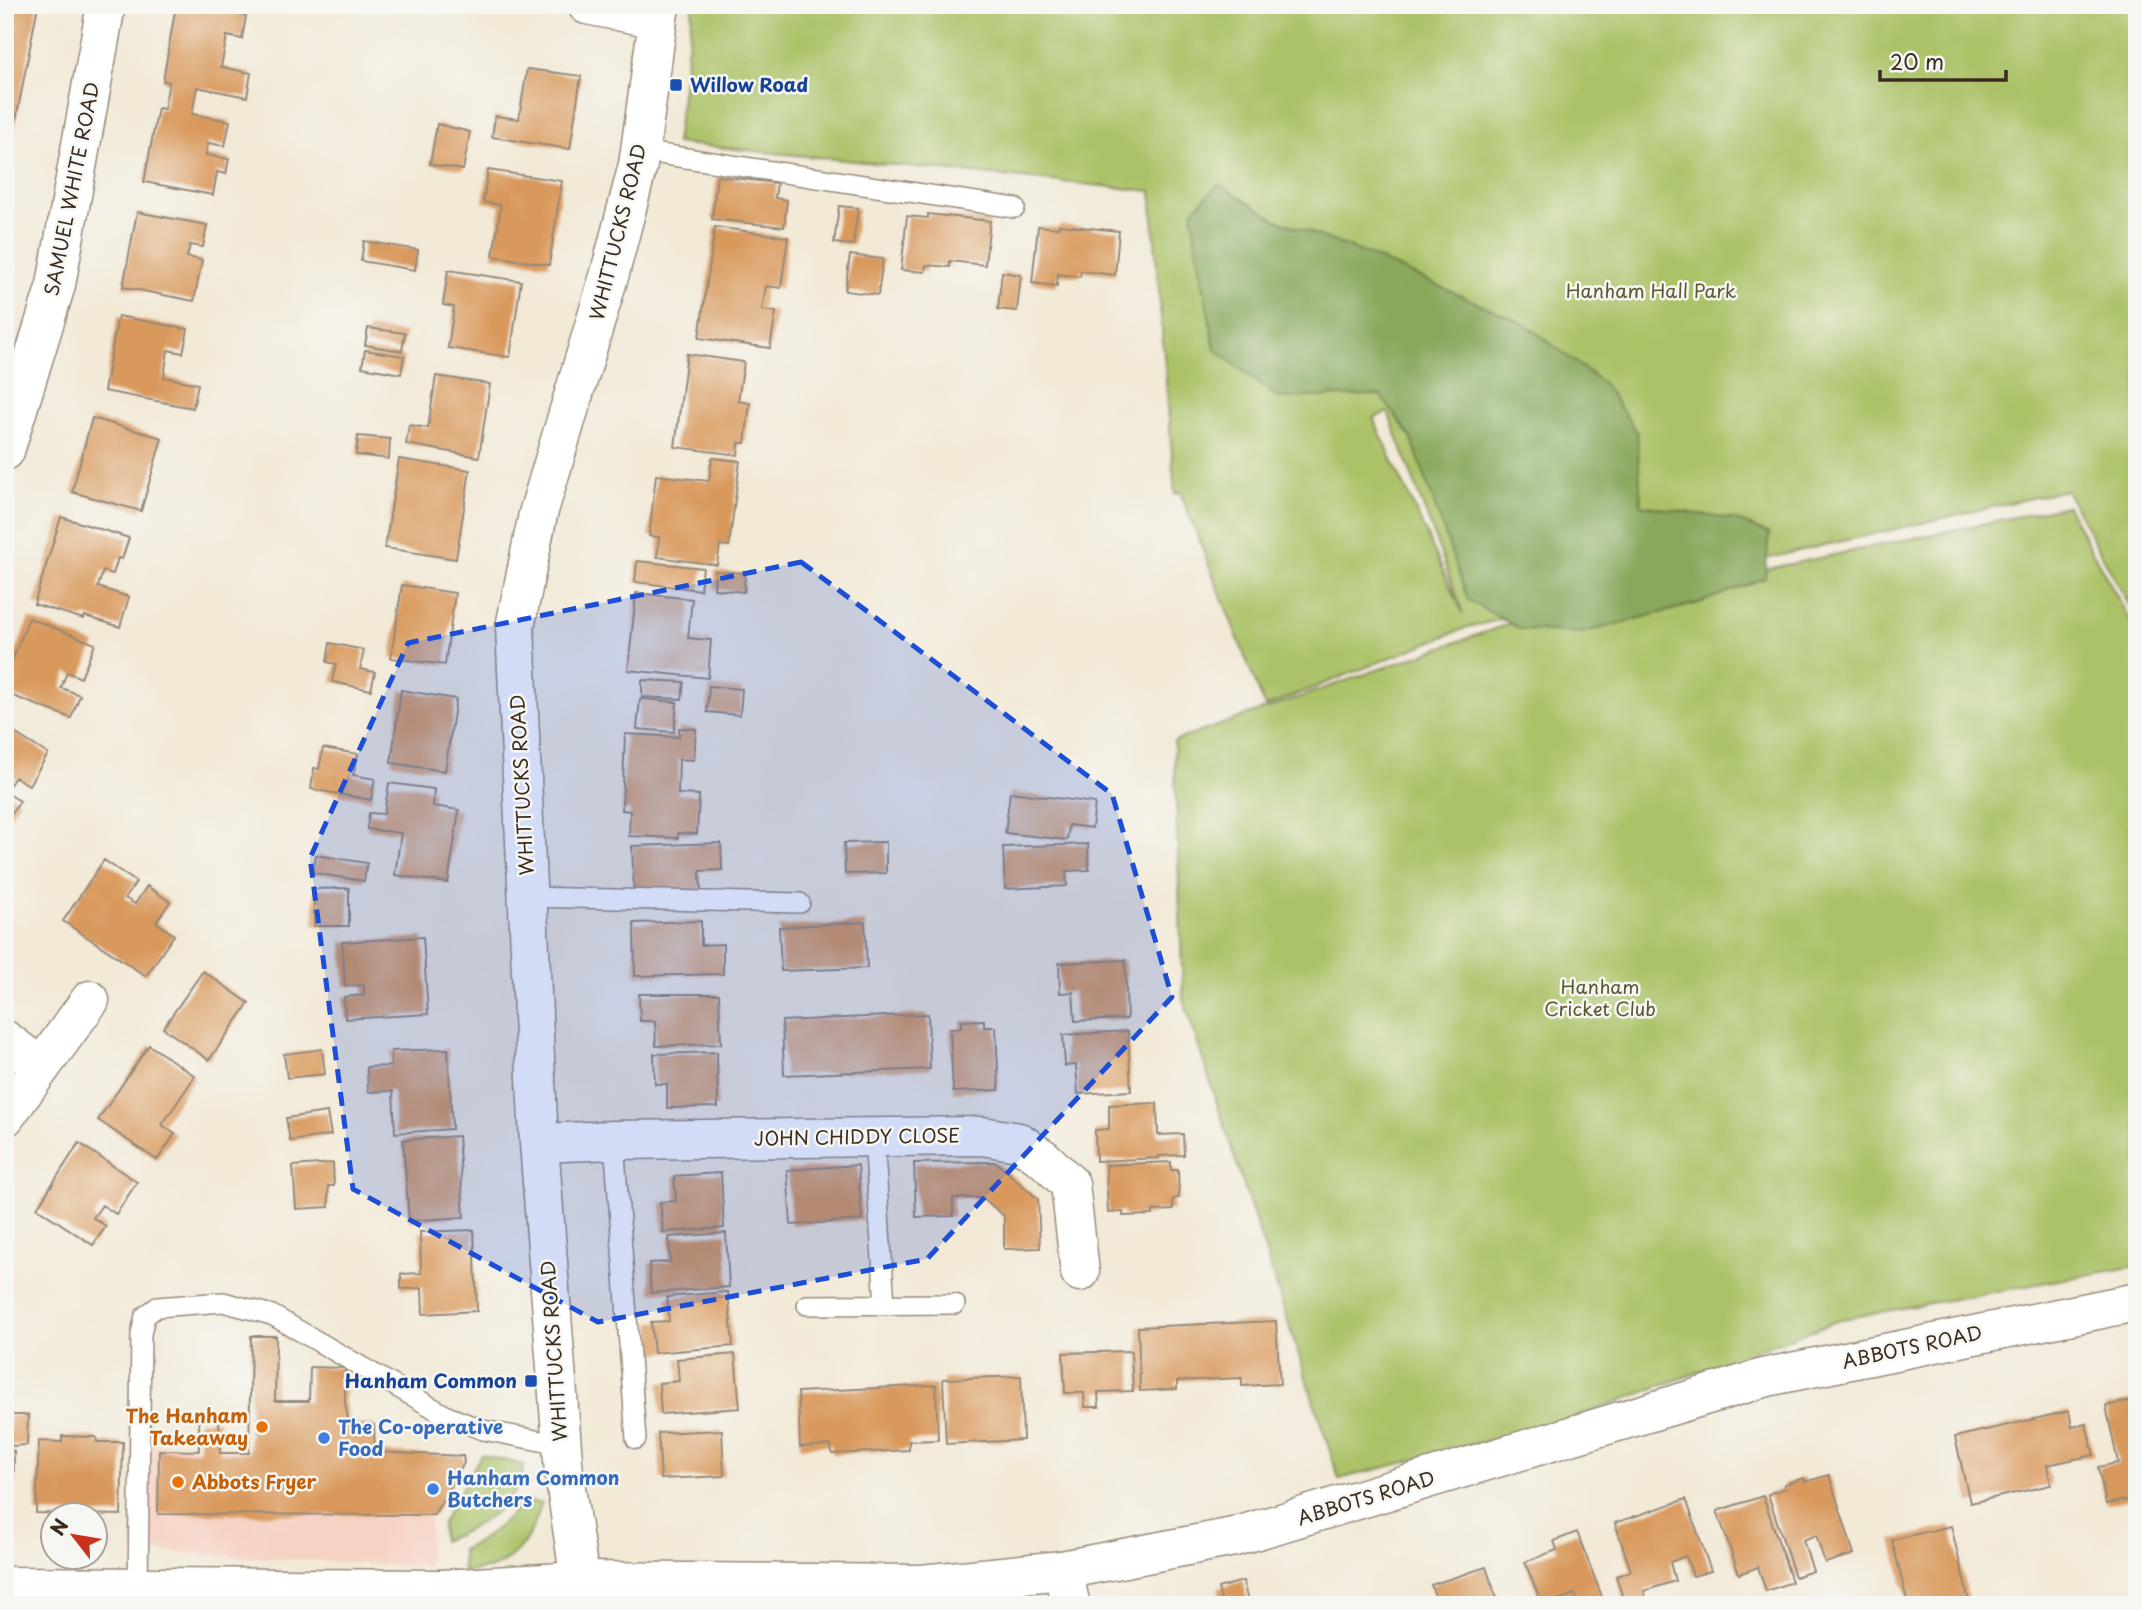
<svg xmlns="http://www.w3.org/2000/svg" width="2142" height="1610" font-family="'Playpen Sans',sans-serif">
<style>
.built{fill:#f6d2c4}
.green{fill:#abc268;stroke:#737643;stroke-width:2;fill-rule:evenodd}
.forest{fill:#88a85c;stroke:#62693d;stroke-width:2}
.building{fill:#d9995b}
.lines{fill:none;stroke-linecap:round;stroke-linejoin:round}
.service-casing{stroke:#968a7a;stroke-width:22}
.minor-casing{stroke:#968a7a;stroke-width:41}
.tertiary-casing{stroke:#968a7a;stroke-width:41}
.service{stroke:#fff;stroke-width:19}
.minor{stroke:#fff;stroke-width:38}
.tertiary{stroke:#fff;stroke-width:38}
.marked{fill:#1d4ed8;fill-opacity:0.2;stroke:#1d4ed8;stroke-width:5;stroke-dasharray:14 9;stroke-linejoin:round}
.transit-dot{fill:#1a4fb4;stroke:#f6f6f2;stroke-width:2.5}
.food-dot{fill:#e8710a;stroke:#f6f6f2;stroke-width:2.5}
.shop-dot{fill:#3f7fe0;stroke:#f6f6f2;stroke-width:2.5}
.labels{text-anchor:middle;stroke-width:5;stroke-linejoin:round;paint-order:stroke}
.transit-label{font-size:19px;font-weight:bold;fill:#164399;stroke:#f6f6f2;text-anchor:start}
.street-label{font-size:19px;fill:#3b2a1e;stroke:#f6f6f2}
.park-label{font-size:19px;fill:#5d5834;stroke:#f6f6f2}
.food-label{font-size:19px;font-weight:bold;fill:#c56008;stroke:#f6f6f2;text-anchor:end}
.shop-label{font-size:19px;font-weight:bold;fill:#366cbe;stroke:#f6f6f2;text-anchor:start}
</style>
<rect width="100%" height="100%" fill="#f6f6f2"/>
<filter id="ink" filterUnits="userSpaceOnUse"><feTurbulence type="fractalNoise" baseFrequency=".0143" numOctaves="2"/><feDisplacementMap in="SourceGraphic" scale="14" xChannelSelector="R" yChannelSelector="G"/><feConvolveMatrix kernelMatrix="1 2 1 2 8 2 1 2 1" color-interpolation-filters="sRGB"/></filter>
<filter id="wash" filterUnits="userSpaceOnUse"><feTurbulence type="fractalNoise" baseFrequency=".00686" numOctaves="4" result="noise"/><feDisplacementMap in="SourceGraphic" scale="28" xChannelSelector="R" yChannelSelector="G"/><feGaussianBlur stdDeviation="1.57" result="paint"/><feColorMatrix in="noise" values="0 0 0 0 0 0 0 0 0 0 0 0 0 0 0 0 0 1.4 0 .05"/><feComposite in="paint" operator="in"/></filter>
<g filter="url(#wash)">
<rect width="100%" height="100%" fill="#f2e9d6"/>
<path class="built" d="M 135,1444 L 458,1458 L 430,1519 L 428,1567 L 132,1550 Z"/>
<path class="green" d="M 693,5 L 2137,5 L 2137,619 L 2066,490 L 1468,627 L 1265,707 L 1180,492 L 1175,494 L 1151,191 L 676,143 ZM 1388,412 L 1463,613 L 1463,614 L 1373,418 Z
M 2067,506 L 2137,633 L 2137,1266 L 1842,1319 L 1565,1421 L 1339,1479 L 1183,998 L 1174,741 L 1514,622 Z
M 481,1455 L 524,1465 C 519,1505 477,1528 442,1541 L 442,1523 Z
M 522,1502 L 541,1503 C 535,1529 519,1559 491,1568 C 482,1570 472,1571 463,1572 L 462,1550 C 486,1539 505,1524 522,1502 Z"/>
<path class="forest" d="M 1219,184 L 1275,219 L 1367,254 L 1525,324 L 1603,383 L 1637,432 L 1641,505 L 1736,520 L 1769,534 L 1765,578 L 1699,603 L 1582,633 L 1520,629 L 1468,600 L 1411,437 L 1380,395 L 1277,398 L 1215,349 L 1197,251 L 1192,211 Z"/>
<g id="blocks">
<path class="building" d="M 5,5 L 38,5 L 7,167 L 5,167 Z
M 176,5 L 246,16 L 242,39 L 227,36 L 221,67 L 251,73 L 247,97 L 197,87 L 192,114 L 230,121 L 225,146 L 208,143 L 206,155 L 229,159 L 226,174 L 217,172 L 213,195 L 144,182 L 158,108 L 164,109 L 169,82 L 163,81 Z
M 527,69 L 581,76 L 570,149 L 492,137 L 495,116 L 519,119 Z
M 437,124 L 470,132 L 463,170 L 430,164 Z
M 488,170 L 562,181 L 549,265 L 493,256 L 501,205 L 483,202 Z
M 717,176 L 777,183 L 775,198 L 787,200 L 784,227 L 712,219 Z
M 839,206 L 858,208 L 853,245 L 834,243 Z
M 137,212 L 207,225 L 203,247 L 190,245 L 187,257 L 202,260 L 194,301 L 123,287 Z
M 928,214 L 990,221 L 985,265 L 950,261 L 950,267 L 926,265 L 925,272 L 901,270 L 907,216 L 928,218 Z
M 1059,225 L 1119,231 L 1115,275 L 1081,271 L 1080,277 L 1058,274 L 1057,286 L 1032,283 L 1038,226 L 1058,228 Z
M 715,227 L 788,237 L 781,288 L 766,286 L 762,310 L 776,312 L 770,348 L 699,338 Z
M 364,241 L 418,250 L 415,270 L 361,261 Z
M 850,255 L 883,259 L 878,295 L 845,291 Z
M 448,270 L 521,281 L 510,357 L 448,348 L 454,307 L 443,305 Z
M 1002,272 L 1021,275 L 1017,311 L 998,309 Z
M 118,316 L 188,329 L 183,353 L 168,350 L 164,377 L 198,384 L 193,408 L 104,391 Z
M 368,328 L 405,333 L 402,351 L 365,345 Z
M 365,350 L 404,356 L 401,374 L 362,367 Z
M 687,354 L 744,362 L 738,401 L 750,403 L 745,443 L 739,443 L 738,455 L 675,447 Z
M 436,376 L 490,384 L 479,457 L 406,444 L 409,425 L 428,428 Z
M 92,418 L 162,438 L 141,511 L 72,492 Z
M 358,436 L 390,439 L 389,459 L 356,455 Z
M 712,458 L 740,461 L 729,546 L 720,545 L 717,565 L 657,557 L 659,537 L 649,536 L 656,475 L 709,481 Z
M 399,459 L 470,470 L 456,559 L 385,548 Z
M 61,517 L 129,538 L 122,559 L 118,558 L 113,574 L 103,571 L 98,587 L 129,597 L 120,627 L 85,616 L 84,619 L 34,604 Z
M 637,561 L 703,568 L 700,590 L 635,582 Z
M 715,571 L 745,573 L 744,592 L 714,589 Z
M 402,585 L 455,593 L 445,665 L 391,658 Z
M 636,593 L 692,599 L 688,638 L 711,640 L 708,678 L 628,670 Z
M 29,618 L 95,644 L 81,678 L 67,672 L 61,688 L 80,695 L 71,718 L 5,693 L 5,679 Z
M 330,643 L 364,650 L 360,669 L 375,672 L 371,690 L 332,682 L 336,664 L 327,662 Z
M 642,680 L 684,682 L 682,699 L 642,697 Z
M 709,686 L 742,689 L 740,715 L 707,712 Z
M 401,690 L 456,699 L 445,771 L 391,763 Z
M 640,699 L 677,702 L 674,732 L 637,729 Z
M 5,727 L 48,754 L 29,785 L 15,777 L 5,792 L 20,801 L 8,819 L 5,817 Z
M 679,728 L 696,729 L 694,760 L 679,759 L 678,794 L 699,795 L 697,834 L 678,833 L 678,838 L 629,836 L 630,811 L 622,810 L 625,734 L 679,737 Z
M 323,748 L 358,754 L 353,775 L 375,779 L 371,800 L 311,789 L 314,768 L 319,769 Z
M 389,783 L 434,789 L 433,806 L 459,810 L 448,883 L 395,875 L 401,833 L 367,829 L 369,813 L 384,814 Z
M 1010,792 L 1095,803 L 1092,828 L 1069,825 L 1067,840 L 1005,833 Z
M 886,842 L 886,873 L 845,874 L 844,843 Z
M 721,843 L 722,870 L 700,871 L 701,892 L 634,894 L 632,846 Z
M 1088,844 L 1089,870 L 1066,871 L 1067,886 L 1005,889 L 1003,847 Z
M 316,855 L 367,863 L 364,881 L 313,873 Z
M 104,860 L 136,882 L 125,898 L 135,904 L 147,886 L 170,902 L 156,922 L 174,935 L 146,976 L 63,921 Z
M 349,888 L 349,926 L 314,926 L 314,889 Z
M 701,921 L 701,945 L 723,944 L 723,974 L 635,976 L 634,923 Z
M 865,922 L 867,968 L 781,971 L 779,927 Z
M 423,937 L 428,1014 L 345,1019 L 344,997 L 364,995 L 364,985 L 345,986 L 342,942 Z
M 1125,960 L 1127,1019 L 1075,1021 L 1073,992 L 1060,993 L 1059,963 Z
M 203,971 L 249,1003 L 209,1060 L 163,1028 Z
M 639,994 L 719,994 L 721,1044 L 656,1046 L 655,1021 L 640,1021 Z
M 928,1014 L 930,1069 L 784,1075 L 782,1021 Z
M 984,1020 L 984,1027 L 996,1027 L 999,1090 L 953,1092 L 950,1029 L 961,1028 L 961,1021 Z
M 1128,1031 L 1131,1091 L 1078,1094 L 1076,1065 L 1065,1066 L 1063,1035 Z
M 149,1045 L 195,1076 L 162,1125 L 175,1134 L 157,1160 L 98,1120 Z
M 322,1049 L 325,1074 L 287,1078 L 284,1054 Z
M 448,1049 L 452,1129 L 395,1133 L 393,1091 L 368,1092 L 367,1067 L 391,1066 L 391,1051 Z
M 717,1052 L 718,1107 L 667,1108 L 667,1084 L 655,1084 L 654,1054 Z
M 1157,1103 L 1158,1135 L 1183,1134 L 1184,1155 L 1159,1156 L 1159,1158 L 1096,1161 L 1095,1130 L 1109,1129 L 1109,1105 Z
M 327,1112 L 331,1135 L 290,1141 L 286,1118 Z
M 458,1136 L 464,1217 L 409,1221 L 403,1140 Z
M 79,1143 L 137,1182 L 116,1214 L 102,1205 L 93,1218 L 106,1226 L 93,1245 L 37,1208 Z
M 996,1162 L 1038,1199 L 1040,1248 L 1004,1249 L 1004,1216 L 983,1198 L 953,1198 L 953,1216 L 916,1217 L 914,1163 Z
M 1171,1162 L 1171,1170 L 1178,1170 L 1179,1198 L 1173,1199 L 1173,1210 L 1153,1211 L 1153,1215 L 1123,1216 L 1123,1212 L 1108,1213 L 1106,1165 Z
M 333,1163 L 334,1186 L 328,1186 L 329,1207 L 296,1209 L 293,1166 Z
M 858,1165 L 862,1220 L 791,1225 L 787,1170 Z
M 719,1173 L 721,1173 L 724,1228 L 663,1232 L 660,1202 L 676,1201 L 674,1176 Z
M 474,1230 L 477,1311 L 423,1314 L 422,1288 L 401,1289 L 401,1274 L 421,1273 L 420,1232 Z
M 726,1233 L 729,1287 L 651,1293 L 649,1263 L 670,1262 L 669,1237 Z
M 725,1292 L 728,1292 L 733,1346 L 654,1353 L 651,1322 L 669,1321 L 667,1297 Z
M 1276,1321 L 1280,1384 L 1242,1386 L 1242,1378 L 1177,1381 L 1177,1389 L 1140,1391 L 1138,1327 Z
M 251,1336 L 276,1336 L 275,1401 L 309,1401 L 310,1367 L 345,1368 L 345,1403 L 349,1424 L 374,1425 L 375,1452 L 463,1456 L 464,1463 L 434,1515 L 158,1514 L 159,1450 L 199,1451 L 199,1420 L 219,1420 L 220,1453 L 249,1453 Z
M 1131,1351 L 1133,1391 L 1098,1392 L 1099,1407 L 1085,1407 L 1084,1393 L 1065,1393 L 1063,1353 Z
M 735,1354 L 740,1408 L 661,1414 L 659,1383 L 679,1381 L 677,1359 Z
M 1021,1376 L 1023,1440 L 946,1444 L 943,1379 Z
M 936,1385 L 938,1440 L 909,1441 L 909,1450 L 832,1454 L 831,1445 L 800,1447 L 798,1392 Z
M 2137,1399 L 2137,1498 L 2106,1504 L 2098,1467 L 2118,1463 L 2106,1406 Z
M 2069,1411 L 2072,1427 L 2086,1424 L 2094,1455 L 2047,1465 L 2051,1485 L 1970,1503 L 1955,1437 Z
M 10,1415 L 28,1415 L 27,1445 L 9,1446 L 9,1451 L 14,1451 L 13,1511 L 5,1510 L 5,1436 L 9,1436 Z
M 722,1430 L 724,1476 L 661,1479 L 658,1433 Z
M 62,1436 L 96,1437 L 97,1442 L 123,1442 L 121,1515 L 36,1513 L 39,1441 L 62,1442 Z
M 1829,1475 L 1854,1554 L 1825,1563 L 1816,1535 L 1803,1540 L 1813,1571 L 1795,1577 L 1768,1494 L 1785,1488 L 1784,1484 L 1804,1478 L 1805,1482 Z
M 1763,1496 L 1792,1582 L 1766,1591 L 1758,1567 L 1739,1574 L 1717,1511 Z
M 1686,1499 L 1711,1571 L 1693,1576 L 1686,1556 L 1670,1562 L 1675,1581 L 1644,1591 L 1648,1605 L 1625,1605 L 1616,1576 L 1631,1571 L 1615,1523 Z
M 1951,1526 L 1970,1605 L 1908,1605 L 1892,1540 Z
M 1577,1532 L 1604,1602 L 1597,1605 L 1579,1605 L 1575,1594 L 1542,1605 L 1525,1562 L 1557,1550 L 1554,1541 Z
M 1486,1567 L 1499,1605 L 1438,1605 L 1431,1585 Z
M 1243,1581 L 1248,1602 L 1251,1601 L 1252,1605 L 1222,1605 L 1218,1588 Z"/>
</g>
</g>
<g filter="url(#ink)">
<use href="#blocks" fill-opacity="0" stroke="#968a7a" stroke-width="2"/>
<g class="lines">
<g class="service-casing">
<path id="service" d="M 640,151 L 1015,208
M 527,897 L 800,903
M 874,1137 L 885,1305
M 614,1140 L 636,1439
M 807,1305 L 955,1304
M 138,1587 L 141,1334 L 145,1316 L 157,1307 L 223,1302 L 272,1315 L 447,1416 L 483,1430 L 562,1445"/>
</g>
<g class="minor-casing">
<path id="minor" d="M 587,5 L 658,19
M 5,451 L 56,285 L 106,5
M 5,1040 L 41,1067
M 5,1117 L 90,1000
M 539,1143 L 614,1140 L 982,1136 L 1019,1142 L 1044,1159 L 1070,1184 L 1080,1272
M 1062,1570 L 1071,1605
M 588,1605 L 580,1581 L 564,1474 L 539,1143 L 515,627 L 538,514 L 610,273 L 638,165 L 660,5"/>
</g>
<g class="tertiary-casing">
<path id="tertiary" d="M 5,1586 L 442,1589 L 580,1581 L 921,1584 L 1062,1570 L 1234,1537 L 1767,1377 L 2137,1302"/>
</g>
<use href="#service" class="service"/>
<use href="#minor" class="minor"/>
<use href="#tertiary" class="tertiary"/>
</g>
</g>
<path class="marked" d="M 801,562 L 1112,794 L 1172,997 L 927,1259 L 598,1322 L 353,1189 L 310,858 L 408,643 Z"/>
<g class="transit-dot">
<rect x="669" y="78" width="14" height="14" rx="3.5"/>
<rect x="524" y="1374" width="14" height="14" rx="3.5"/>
</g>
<g class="food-dot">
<circle cx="262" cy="1427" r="7"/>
<circle cx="178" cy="1482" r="7"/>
</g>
<g class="shop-dot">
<circle cx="324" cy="1438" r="7"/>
<circle cx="433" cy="1489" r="7"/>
</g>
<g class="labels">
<g class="transit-label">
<text x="690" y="92">Willow Road</text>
<text x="517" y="1388" text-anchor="end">Hanham Common</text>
</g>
<g class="street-label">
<text transform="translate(72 189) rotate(-79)" y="7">SAMUEL WHITE ROAD</text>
<text transform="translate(618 232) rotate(-76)" y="7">WHITTUCKS ROAD</text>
<text transform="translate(522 785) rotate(-93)" y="7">WHITTUCKS ROAD</text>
<text transform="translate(857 1137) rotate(-1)" y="7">JOHN CHIDDY CLOSE</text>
<text transform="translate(1912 1347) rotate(-12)" y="7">ABBOTS ROAD</text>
<text transform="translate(554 1351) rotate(-94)" y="7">WHITTUCKS ROAD</text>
<text transform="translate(1366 1498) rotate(-17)" y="7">ABBOTS ROAD</text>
</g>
<g class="park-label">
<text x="1651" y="298">Hanham Hall Park</text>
<text x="1600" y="994">Hanham<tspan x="1600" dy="22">Cricket Club</tspan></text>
</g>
<g class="food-label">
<text x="248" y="1423">The Hanham<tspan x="248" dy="22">Takeaway</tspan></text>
<text x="192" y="1489" text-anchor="start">Abbots Fryer</text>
</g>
<g class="shop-label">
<text x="338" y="1434">The Co-operative<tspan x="338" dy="22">Food</tspan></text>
<text x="447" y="1485">Hanham Common<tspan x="447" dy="22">Butchers</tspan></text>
</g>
</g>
<rect width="2142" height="1610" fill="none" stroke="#f6f6f2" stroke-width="28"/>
<g transform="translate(74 1536) rotate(301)"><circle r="33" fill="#f6f6f2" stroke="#aba49d" stroke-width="2"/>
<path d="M0-5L12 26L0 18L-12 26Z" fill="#c8321e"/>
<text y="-10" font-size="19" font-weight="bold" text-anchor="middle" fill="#3b2a1e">N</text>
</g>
<path d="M1880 70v10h126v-10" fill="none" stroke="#3b2a1e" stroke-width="3.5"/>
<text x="1890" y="70" font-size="21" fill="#3b2a1e" stroke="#f6f6f2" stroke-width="5" paint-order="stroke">20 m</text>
</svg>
